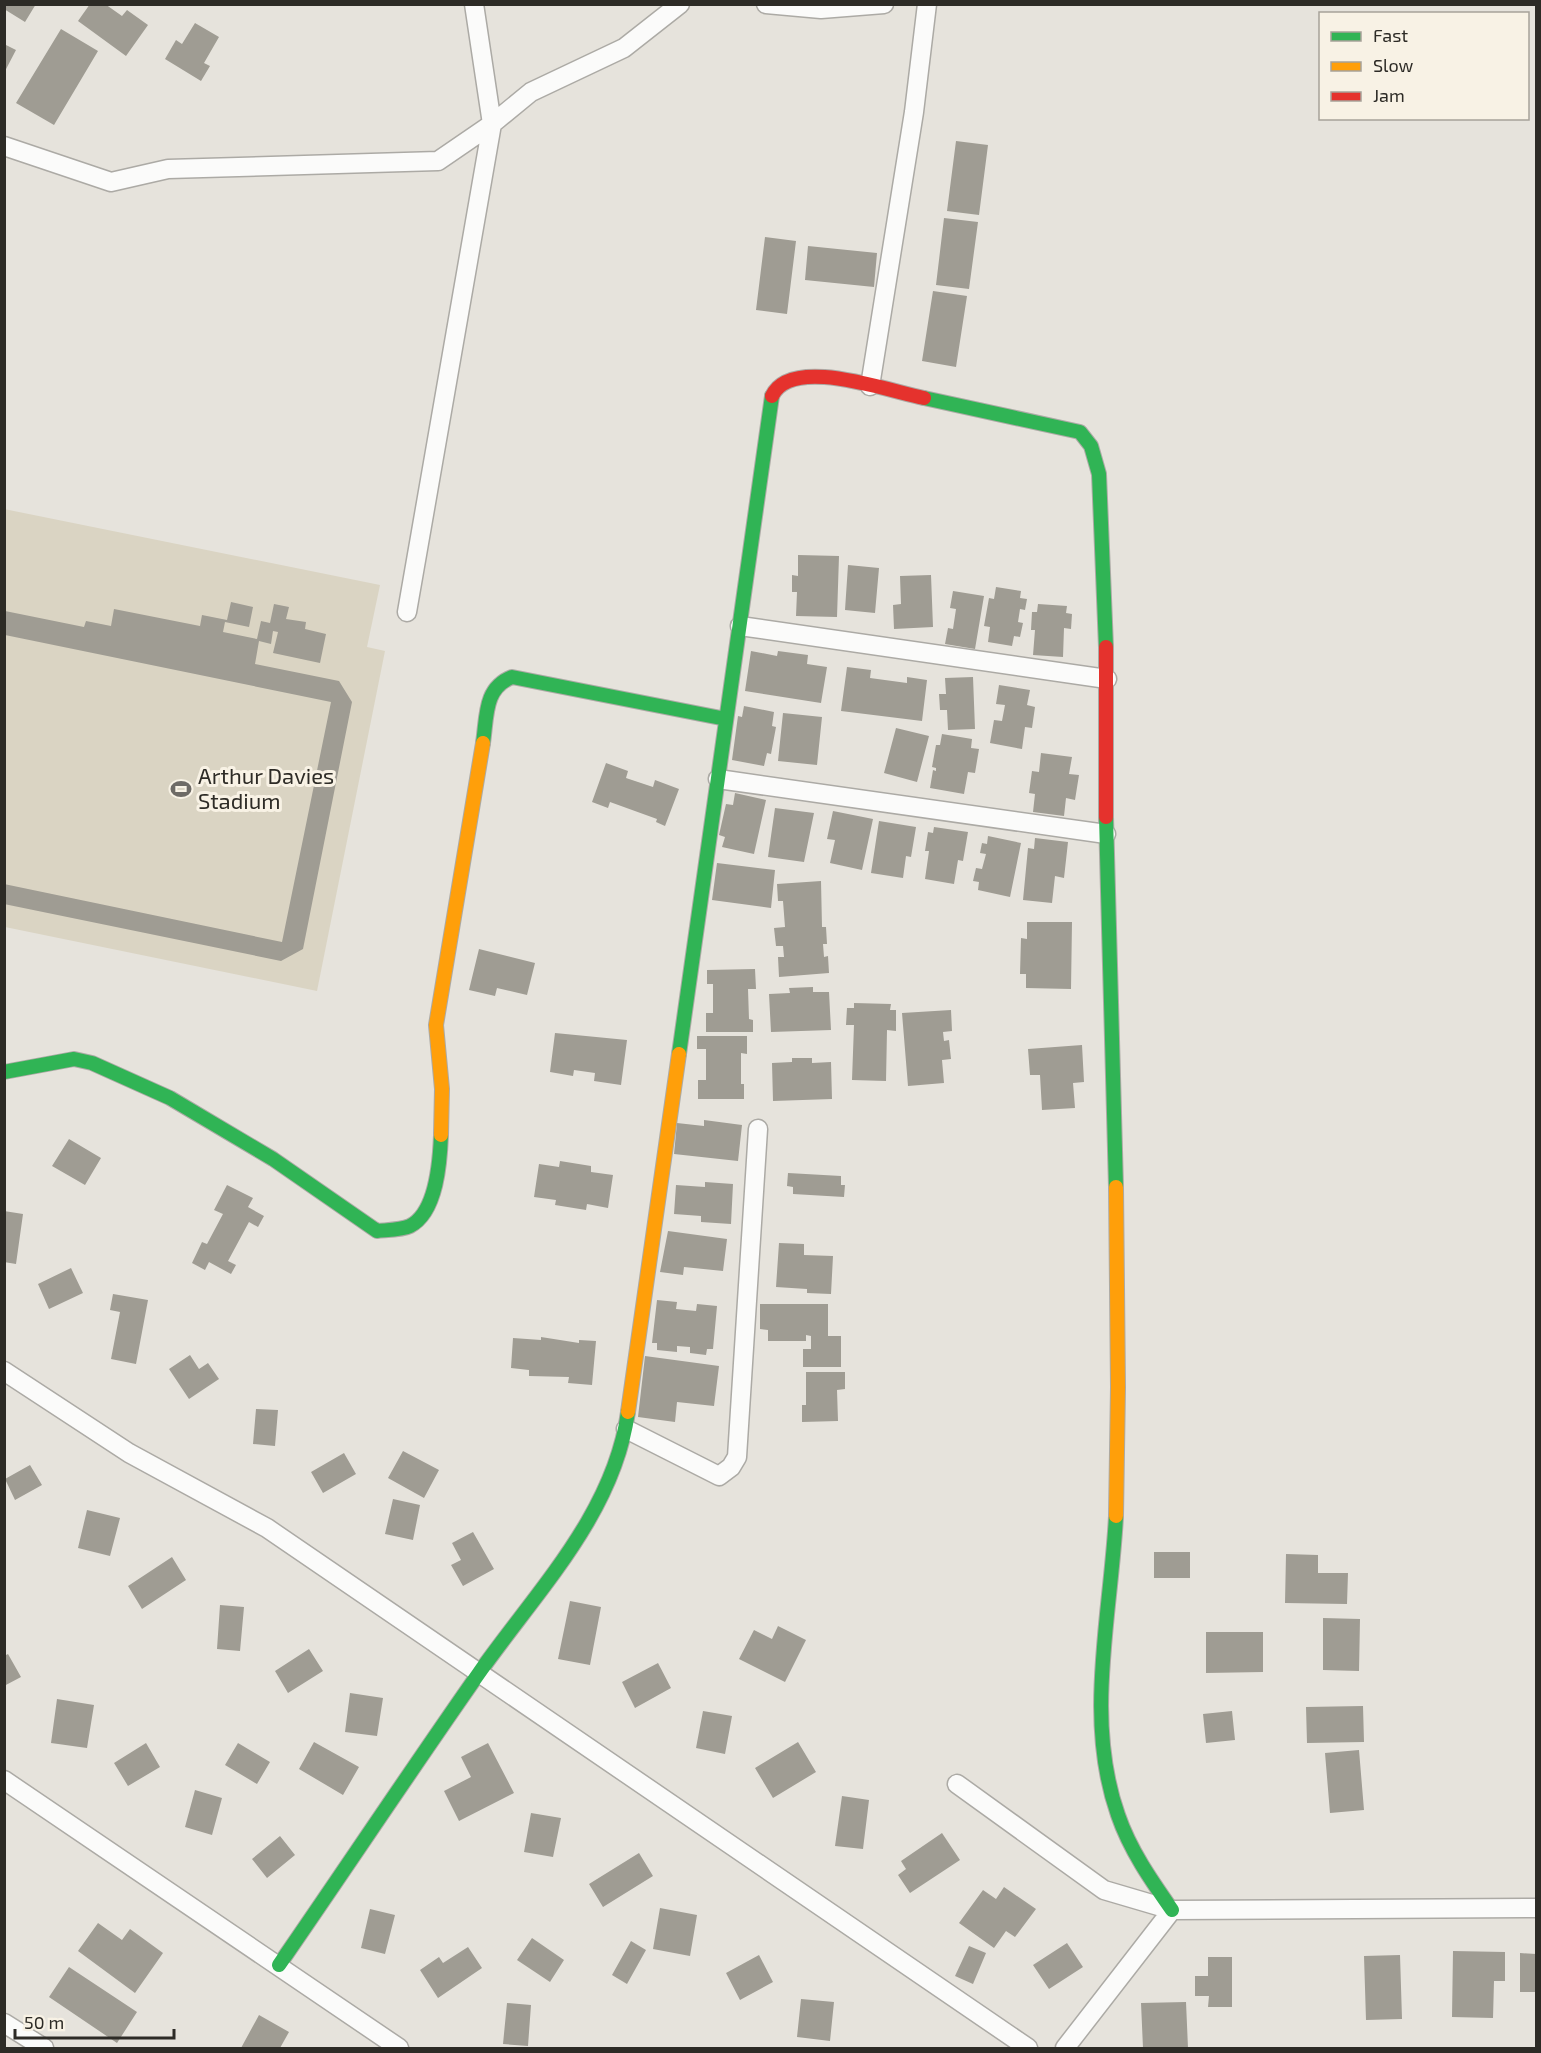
<svg xmlns="http://www.w3.org/2000/svg" width="1541" height="2053" font-family="'Exo 2',sans-serif">
<style>
.green{fill:#dad4c3}
.building{fill:#9f9c93}
.lines{fill:none;stroke-linecap:round;stroke-linejoin:round}
.street-casing{stroke:#acaaa5;stroke-width:21}
.fast-casing{stroke:#acaaa5;stroke-width:16}
.slow-casing{stroke:#acaaa5;stroke-width:16}
.jam-casing{stroke:#acaaa5;stroke-width:16}
.street{stroke:#fbfbfa;stroke-width:18}
.fast{stroke:#30b455;stroke-width:14}
.slow{stroke:#ff9f0a;stroke-width:14}
.jam{stroke:#e5322d;stroke-width:14}
.labels{text-anchor:middle;stroke-width:6;stroke-linejoin:round;paint-order:stroke}
.poi-label{font-size:22px;fill:#2d2b26;stroke:#f8f2e5;text-anchor:start}
</style>
<rect width="100%" height="100%" fill="#e6e3dc"/>
<path class="green" d="M 4,509 L 380,585 L 367,647 L 385,651 L 317,991 L 5,927 Z"/>
<path class="building" d="M 4,4 L 36,4 L 25,22 L 4,9 Z
M 90,4 L 105,4 L 122,16 L 127,10 L 148,25 L 126,56 L 78,21 Z
M 195,23 L 219,37 L 204,63 L 210,66 L 201,81 L 165,59 L 176,40 L 182,44 Z
M 61,29 L 98,51 L 54,125 L 16,103 Z
M 4,44 L 16,50 L 4,73 Z
M 956,141 L 988,145 L 979,215 L 947,211 Z
M 944,218 L 978,222 L 969,289 L 936,285 Z
M 765,237 L 796,241 L 787,314 L 756,310 Z
M 808,246 L 877,253 L 874,287 L 805,280 Z
M 933,291 L 967,296 L 956,367 L 922,361 Z
M 798,555 L 839,556 L 837,617 L 796,616 L 797,592 L 792,592 L 792,575 L 798,576 Z
M 848,565 L 879,568 L 875,613 L 845,610 Z
M 931,575 L 933,627 L 894,629 L 893,605 L 901,604 L 900,576 Z
M 996,587 L 1021,591 L 1020,598 L 1027,599 L 1025,610 L 1020,609 L 1018,622 L 1023,623 L 1020,637 L 1014,636 L 1012,646 L 988,642 L 990,627 L 984,626 L 989,598 L 994,599 Z
M 953,591 L 984,596 L 975,649 L 945,644 L 948,628 L 953,629 L 956,609 L 950,608 Z
M 231,602 L 253,607 L 249,627 L 225,622 L 223,632 L 257,639 L 261,621 L 270,623 L 274,604 L 289,607 L 286,619 L 306,622 L 305,629 L 326,634 L 320,663 L 273,653 L 278,632 L 273,631 L 271,644 L 259,641 L 255,664 L 339,681 L 352,702 L 303,949 L 281,961 L 4,904 L 4,884 L 282,942 L 331,702 L 5,635 L 5,611 L 84,627 L 86,621 L 111,626 L 114,609 L 200,626 L 202,615 L 227,620 Z
M 1038,604 L 1067,606 L 1066,613 L 1072,614 L 1071,629 L 1064,628 L 1063,657 L 1033,655 L 1035,630 L 1031,630 L 1032,612 L 1037,612 Z
M 751,651 L 777,656 L 778,651 L 808,655 L 807,664 L 827,667 L 821,703 L 745,691 Z
M 847,667 L 871,670 L 870,678 L 907,683 L 907,677 L 927,680 L 922,721 L 841,711 Z
M 973,677 L 975,729 L 948,730 L 947,710 L 940,710 L 939,694 L 946,694 L 945,678 Z
M 999,685 L 1030,690 L 1027,705 L 1035,707 L 1032,728 L 1025,727 L 1022,749 L 990,743 L 994,720 L 1002,721 L 1005,705 L 996,704 Z
M 744,706 L 774,712 L 772,726 L 776,727 L 771,754 L 767,753 L 764,766 L 732,760 L 738,716 L 742,717 Z
M 783,713 L 822,717 L 817,765 L 778,761 Z
M 896,728 L 929,736 L 917,782 L 884,773 Z
M 942,734 L 972,739 L 971,748 L 979,749 L 975,773 L 968,772 L 964,794 L 930,788 L 933,770 L 936,771 L 936,768 L 932,767 L 936,745 L 940,745 Z
M 1041,753 L 1072,757 L 1069,774 L 1079,775 L 1075,800 L 1066,798 L 1064,816 L 1033,812 L 1035,794 L 1029,793 L 1032,771 L 1039,772 Z
M 606,763 L 628,771 L 626,778 L 653,787 L 655,780 L 679,789 L 665,826 L 656,822 L 657,819 L 610,802 L 608,808 L 592,802 Z
M 735,793 L 766,800 L 754,854 L 722,847 L 725,837 L 719,835 L 726,804 L 733,805 Z
M 775,808 L 814,813 L 804,862 L 768,857 Z
M 833,811 L 873,819 L 862,870 L 830,863 L 835,840 L 827,839 Z
M 879,821 L 916,827 L 911,857 L 906,856 L 903,878 L 871,873 Z
M 934,827 L 968,832 L 963,861 L 958,860 L 954,884 L 925,879 L 929,851 L 925,851 L 928,832 L 933,833 Z
M 988,836 L 1021,843 L 1010,897 L 978,890 L 979,882 L 973,881 L 976,868 L 982,869 L 986,854 L 980,853 L 982,843 L 987,844 Z
M 1035,838 L 1068,842 L 1064,878 L 1055,876 L 1052,903 L 1023,900 L 1028,848 L 1034,849 Z
M 717,863 L 775,870 L 771,908 L 712,900 Z
M 821,881 L 822,927 L 826,927 L 827,944 L 823,944 L 824,957 L 828,956 L 829,973 L 779,977 L 778,957 L 784,957 L 783,946 L 776,946 L 774,928 L 785,927 L 783,901 L 778,901 L 777,884 Z
M 1027,922 L 1072,922 L 1071,989 L 1026,988 L 1026,974 L 1020,974 L 1021,938 L 1027,939 Z
M 479,949 L 535,963 L 527,995 L 497,988 L 495,996 L 469,990 Z
M 755,969 L 756,989 L 748,989 L 749,1019 L 753,1020 L 753,1032 L 706,1032 L 706,1013 L 713,1013 L 713,984 L 707,984 L 707,970 Z
M 813,987 L 813,992 L 829,992 L 831,1030 L 771,1032 L 769,994 L 790,993 L 789,988 Z
M 854,1003 L 891,1004 L 890,1010 L 896,1010 L 896,1031 L 887,1030 L 886,1081 L 852,1080 L 854,1025 L 846,1025 L 847,1008 L 854,1008 Z
M 951,1010 L 952,1031 L 943,1032 L 944,1041 L 949,1040 L 951,1059 L 942,1060 L 944,1083 L 908,1086 L 902,1013 Z
M 555,1033 L 627,1040 L 621,1085 L 594,1081 L 595,1073 L 574,1070 L 573,1076 L 550,1072 Z
M 697,1036 L 747,1036 L 747,1054 L 741,1053 L 741,1084 L 744,1084 L 744,1099 L 698,1099 L 698,1080 L 706,1080 L 706,1049 L 697,1049 Z
M 1082,1045 L 1084,1082 L 1073,1083 L 1075,1108 L 1042,1110 L 1040,1075 L 1030,1075 L 1028,1049 Z
M 792,1058 L 812,1058 L 812,1063 L 831,1062 L 832,1099 L 773,1101 L 772,1063 L 792,1062 Z
M 704,1120 L 742,1125 L 738,1161 L 674,1154 L 677,1123 L 704,1126 Z
M 69,1139 L 101,1158 L 85,1185 L 52,1166 Z
M 560,1161 L 591,1166 L 591,1172 L 613,1175 L 608,1208 L 587,1204 L 586,1210 L 555,1205 L 556,1200 L 534,1197 L 539,1164 L 559,1167 Z
M 788,1173 L 841,1176 L 841,1185 L 845,1185 L 844,1197 L 793,1194 L 793,1187 L 787,1186 Z
M 705,1182 L 733,1184 L 731,1224 L 701,1222 L 701,1216 L 674,1214 L 676,1185 L 705,1187 Z
M 227,1185 L 253,1198 L 248,1207 L 264,1216 L 258,1227 L 249,1222 L 228,1261 L 236,1265 L 231,1274 L 209,1262 L 205,1270 L 192,1263 L 202,1242 L 207,1244 L 223,1214 L 214,1210 Z
M 4,1211 L 23,1214 L 16,1264 L 4,1262 Z
M 668,1231 L 727,1239 L 723,1271 L 684,1267 L 683,1275 L 660,1272 Z
M 779,1243 L 804,1244 L 804,1255 L 833,1256 L 831,1294 L 807,1293 L 807,1289 L 776,1287 Z
M 71,1268 L 83,1293 L 49,1309 L 38,1284 Z
M 113,1294 L 148,1300 L 136,1364 L 111,1359 L 120,1312 L 110,1310 Z
M 657,1300 L 677,1302 L 676,1309 L 696,1311 L 697,1304 L 717,1306 L 713,1349 L 707,1349 L 706,1355 L 690,1353 L 690,1347 L 677,1346 L 677,1352 L 657,1350 L 657,1343 L 652,1343 Z
M 760,1304 L 828,1304 L 828,1336 L 841,1336 L 841,1367 L 803,1367 L 803,1349 L 811,1349 L 811,1336 L 806,1335 L 806,1341 L 768,1341 L 768,1330 L 760,1329 Z
M 541,1337 L 579,1343 L 579,1340 L 596,1341 L 592,1385 L 568,1383 L 569,1377 L 529,1376 L 529,1370 L 511,1368 L 513,1338 L 541,1340 Z
M 190,1355 L 199,1369 L 208,1363 L 219,1379 L 189,1399 L 169,1369 Z
M 645,1356 L 719,1366 L 714,1406 L 677,1402 L 675,1422 L 638,1417 Z
M 806,1372 L 845,1372 L 845,1389 L 837,1390 L 838,1421 L 802,1422 L 802,1405 L 806,1405 Z
M 256,1409 L 278,1410 L 275,1446 L 253,1444 Z
M 403,1451 L 439,1470 L 424,1498 L 388,1478 Z
M 344,1453 L 356,1474 L 323,1493 L 311,1472 Z
M 30,1465 L 42,1485 L 15,1500 L 5,1479 Z
M 393,1499 L 420,1505 L 413,1540 L 385,1534 Z
M 87,1510 L 120,1518 L 110,1556 L 78,1548 Z
M 473,1532 L 494,1569 L 463,1586 L 451,1565 L 461,1560 L 452,1543 Z
M 1154,1552 L 1190,1552 L 1190,1578 L 1154,1578 Z
M 1286,1554 L 1318,1555 L 1318,1573 L 1348,1573 L 1347,1604 L 1285,1603 Z
M 172,1557 L 186,1580 L 142,1609 L 128,1586 Z
M 570,1601 L 601,1607 L 590,1665 L 558,1659 Z
M 220,1605 L 244,1607 L 240,1651 L 217,1649 Z
M 1323,1618 L 1360,1619 L 1359,1671 L 1323,1670 Z
M 778,1626 L 806,1640 L 785,1682 L 739,1659 L 754,1630 L 772,1639 Z
M 1206,1632 L 1263,1632 L 1263,1672 L 1206,1673 Z
M 309,1649 L 323,1671 L 288,1693 L 275,1671 Z
M 8,1654 L 21,1677 L 4,1686 L 4,1656 Z
M 658,1663 L 671,1688 L 635,1708 L 622,1682 Z
M 350,1693 L 383,1698 L 377,1736 L 345,1732 Z
M 57,1699 L 94,1705 L 87,1748 L 51,1743 Z
M 1363,1706 L 1364,1742 L 1307,1743 L 1306,1707 Z
M 703,1711 L 732,1716 L 725,1754 L 696,1748 Z
M 1232,1711 L 1235,1740 L 1206,1743 L 1203,1714 Z
M 314,1742 L 359,1767 L 343,1795 L 299,1769 Z
M 798,1742 L 816,1772 L 773,1798 L 755,1768 Z
M 146,1743 L 160,1767 L 128,1786 L 114,1763 Z
M 238,1743 L 270,1762 L 257,1784 L 225,1765 Z
M 488,1743 L 514,1793 L 459,1821 L 444,1791 L 471,1777 L 461,1757 Z
M 1359,1750 L 1364,1810 L 1330,1813 L 1325,1753 Z
M 195,1790 L 222,1798 L 212,1835 L 185,1827 Z
M 842,1796 L 869,1800 L 863,1849 L 835,1846 Z
M 531,1813 L 561,1818 L 553,1857 L 524,1852 Z
M 942,1833 L 960,1860 L 910,1893 L 898,1875 L 906,1869 L 901,1861 Z
M 280,1836 L 295,1855 L 267,1878 L 252,1859 Z
M 639,1853 L 653,1876 L 603,1907 L 589,1884 Z
M 1004,1887 L 1036,1909 L 1015,1937 L 1006,1931 L 994,1948 L 959,1923 L 983,1890 L 996,1899 Z
M 660,1908 L 697,1915 L 690,1956 L 653,1949 Z
M 370,1909 L 395,1915 L 385,1954 L 361,1948 Z
M 98,1923 L 122,1940 L 130,1929 L 163,1953 L 135,1993 L 78,1951 Z
M 532,1938 L 564,1960 L 550,1982 L 517,1960 Z
M 631,1941 L 646,1950 L 627,1984 L 612,1975 Z
M 1067,1943 L 1083,1967 L 1049,1989 L 1033,1965 Z
M 969,1946 L 986,1953 L 973,1984 L 955,1976 Z
M 468,1947 L 482,1968 L 438,1998 L 420,1970 L 439,1957 L 443,1963 Z
M 1453,1951 L 1505,1952 L 1505,1981 L 1494,1981 L 1493,2018 L 1452,2017 Z
M 1520,1953 L 1536,1954 L 1536,1992 L 1520,1992 Z
M 759,1955 L 773,1982 L 740,2000 L 726,1973 Z
M 1400,1955 L 1402,2019 L 1366,2020 L 1364,1956 Z
M 1208,1957 L 1232,1957 L 1232,2007 L 1208,2007 L 1209,1996 L 1195,1996 L 1195,1976 L 1208,1976 Z
M 69,1967 L 137,2012 L 117,2043 L 49,1997 Z
M 801,1999 L 834,2002 L 830,2041 L 797,2037 Z
M 1186,2002 L 1188,2048 L 1143,2048 L 1141,2003 Z
M 507,2003 L 531,2005 L 528,2046 L 503,2044 Z
M 259,2015 L 289,2032 L 280,2048 L 241,2048 Z"/>
<g class="lines">
<g class="street-casing">
<path id="street" d="M 766,4 L 821,9 L 884,4
M 4,146 L 111,182 L 168,169 L 438,161 L 492,124 L 531,92 L 624,48 L 680,4
M 870,386 L 914,112 L 927,4
M 407,612 L 492,124 L 474,4
M 740,626 L 1107,679
M 718,779 L 1106,834
M 4,1371 L 129,1453 L 267,1528 L 1028,2048
M 626,1429 L 719,1476 L 731,1467 L 737,1457 L 758,1129
M 4,1780 L 399,2048
M 957,1784 L 1104,1890 L 1172,1910 L 1536,1908
M 4,2023 L 44,2048
M 1065,2048 L 1172,1910"/>
</g>
<g class="fast-casing">
<path id="fast" d="M 924,398 L 1080,432 L 1091,446 L 1099,474 L 1106,647
M 483,743 C 487,716 484,688 512,677 L 726,719
M 1106,817 L 1116,1187
M 679,1054 L 772,396
M 4,1072 L 74,1059 L 92,1063 L 170,1098 L 273,1159 L 377,1231 C 386,1230 402,1230 410,1226 C 437,1212 440,1161 441,1135
M 1116,1516 C 1111,1615 1084,1719 1118,1815 C 1130,1850 1151,1880 1172,1910
M 279,1965 C 346,1868 411,1770 479,1673 C 536,1592 614,1514 628,1412"/>
</g>
<g class="slow-casing">
<path id="slow" d="M 441,1135 L 442,1089 L 436,1025 L 483,743
M 1116,1187 L 1118,1387 L 1116,1516
M 628,1412 L 679,1054"/>
</g>
<g class="jam-casing">
<path id="jam" d="M 772,396 C 791,355 888,391 924,398
M 1106,817 L 1106,647"/>
</g>
<use href="#street" class="street"/>
<use href="#fast" class="fast"/>
<use href="#slow" class="slow"/>
<use href="#jam" class="jam"/>
</g>
<defs>
<g id="stadium-bare" transform="scale(1.62)"><path d="M0-5a6.5 5 0 1 0 0 10a6.5 5 0 1 0 0-10ZM-3.5-1.8h7v3.6h-7Z" fill="#6e6b66" stroke="#f8f2e5" stroke-width="2.5" paint-order="stroke"/></g>
</defs>
<g fill-rule="evenodd">
<use href="#stadium-bare" x="181" y="789"/>
</g>
<g class="labels">
<g class="poi-label">
<text x="198" y="784">Arthur Davies<tspan x="198" dy="25">Stadium</tspan></text>
</g>
</g>
<rect width="1541" height="2053" fill="none" stroke="#2d2b26" stroke-width="12"/>
<rect x="1319" y="12" width="210" height="108" fill="#f8f2e5" stroke="#a7a299" stroke-width="1.5"/>
<rect x="1331" y="32" width="30" height="9" fill="#30b455" stroke="#a7a299" stroke-width="1.5"/>
<text x="1373" y="42" font-size="18" fill="#2d2b26">Fast</text>
<rect x="1331" y="62" width="30" height="9" fill="#ff9f0a" stroke="#a7a299" stroke-width="1.5"/>
<text x="1373" y="72" font-size="18" fill="#2d2b26">Slow</text>
<rect x="1331" y="92" width="30" height="9" fill="#e5322d" stroke="#a7a299" stroke-width="1.5"/>
<text x="1373" y="102" font-size="18" fill="#2d2b26">Jam</text>
<path d="M15 2029v9h159v-9" fill="none" stroke="#2d2b26" stroke-width="3"/>
<text x="24" y="2029" font-size="18" fill="#2d2b26" stroke="#f8f2e5" stroke-width="4.5" paint-order="stroke">50 m</text>
</svg>
